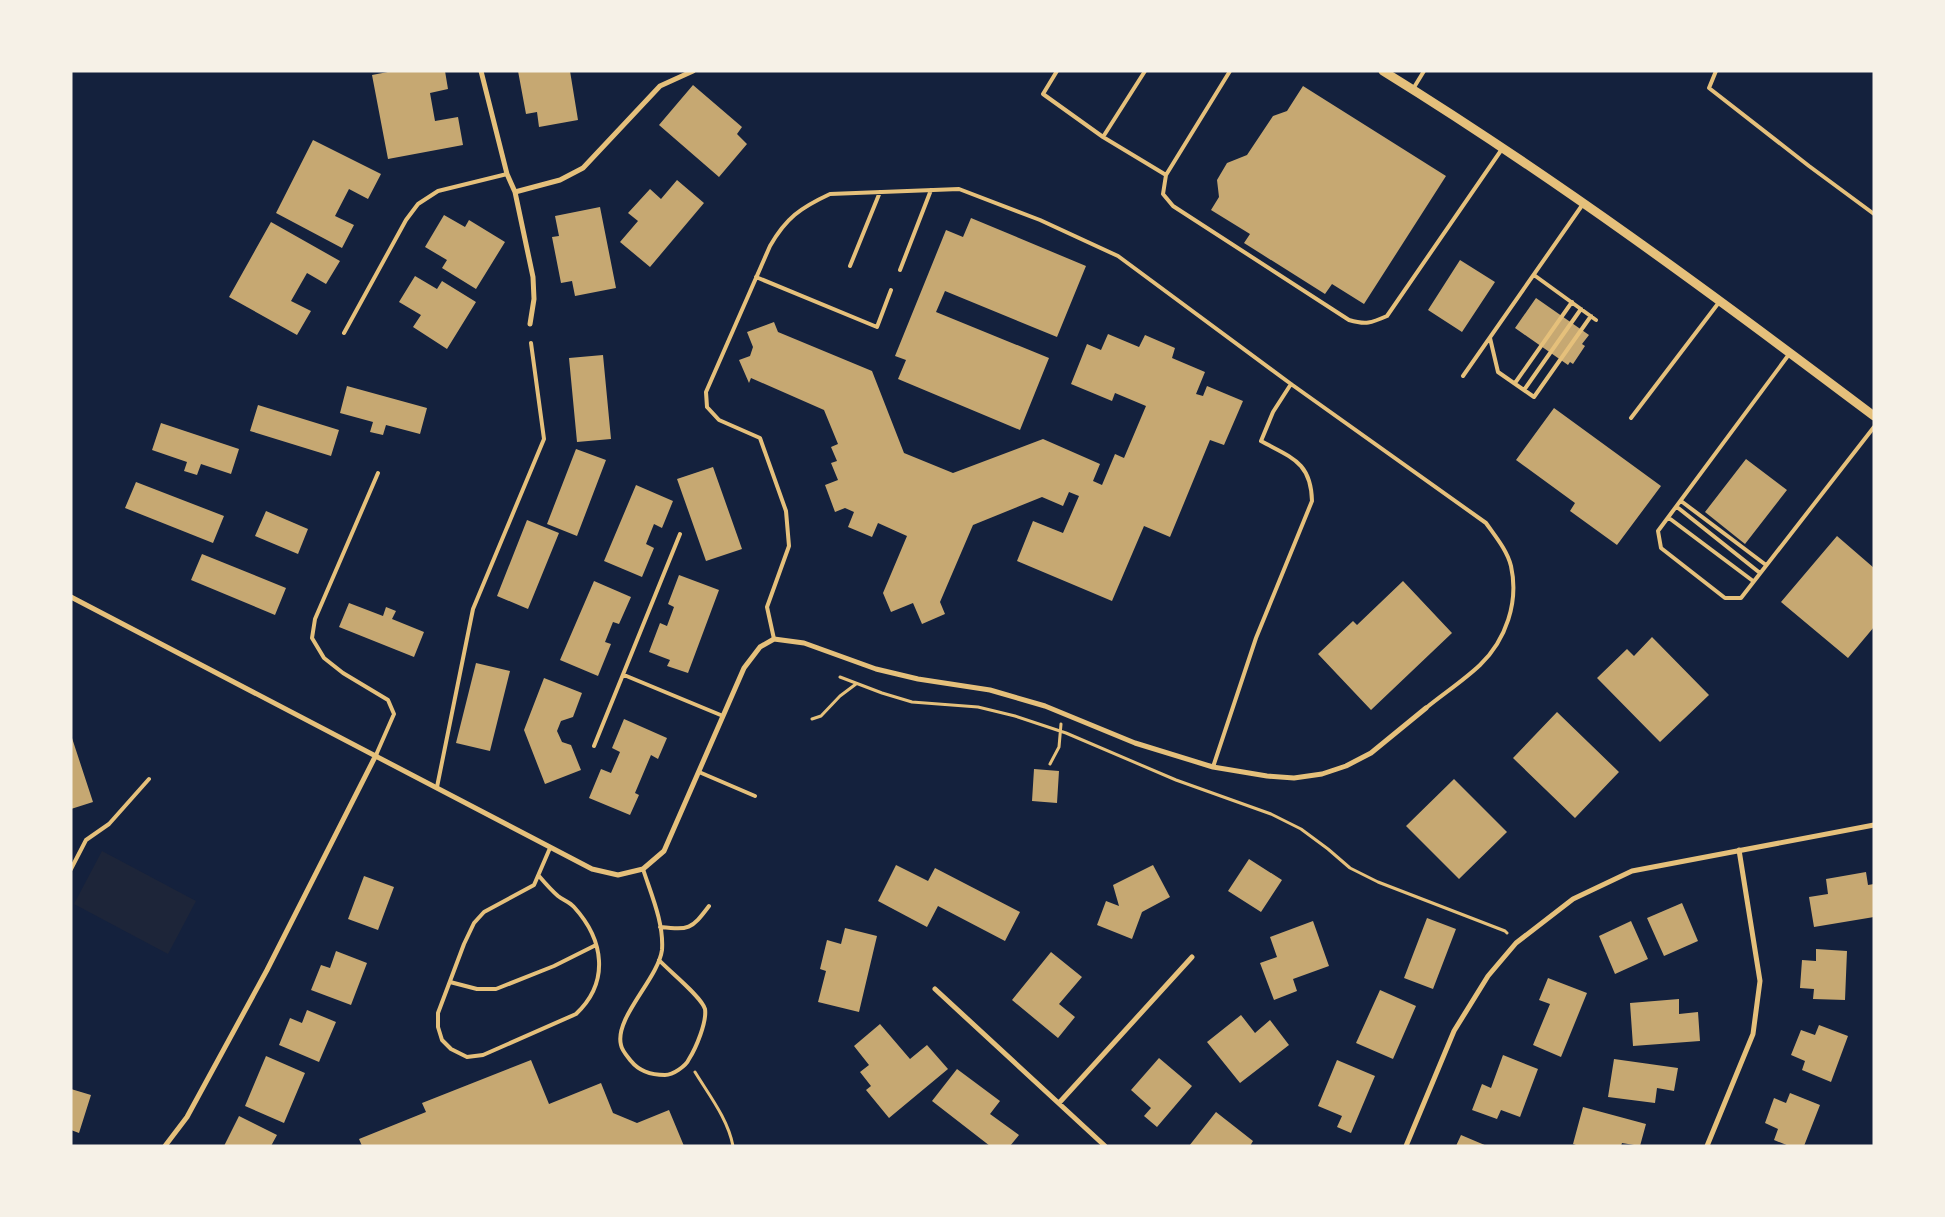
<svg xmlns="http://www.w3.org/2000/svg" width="1945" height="1217" font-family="Spectral,serif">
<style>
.green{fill:#1d2539}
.building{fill:#c6a872}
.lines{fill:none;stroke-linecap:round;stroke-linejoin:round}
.path{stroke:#e5c07b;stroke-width:3}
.service{stroke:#e5c07b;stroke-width:4}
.minor{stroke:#e5c07b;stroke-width:5}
.tertiary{stroke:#e5c07b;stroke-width:9}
</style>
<rect width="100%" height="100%" fill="#14213d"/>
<path class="green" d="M 102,851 L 196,901 L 168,954 L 74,904 Z"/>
<path class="building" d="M 393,71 L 445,71 L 448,89 L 430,93 L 435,121 L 458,117 L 463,145 L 388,159 L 372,75 Z
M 518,71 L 570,71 L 578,120 L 539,127 L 537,112 L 526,114 Z
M 693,85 L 742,127 L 737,134 L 747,144 L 719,177 L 659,125 Z
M 1303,86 L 1446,176 L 1364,304 L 1332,284 L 1325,294 L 1244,243 L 1250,234 L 1211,210 L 1219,197 L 1217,180 L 1227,163 L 1247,155 L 1273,116 L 1287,111 Z
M 313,140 L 381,174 L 368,199 L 349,189 L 335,216 L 354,225 L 342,248 L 276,213 Z
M 677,180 L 704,203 L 650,267 L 620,242 L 638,221 L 628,213 L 650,189 L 661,199 Z
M 600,207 L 616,288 L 575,296 L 572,281 L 561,283 L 552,237 L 559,236 L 555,216 Z
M 444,215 L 465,227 L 469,220 L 505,242 L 476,289 L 442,268 L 447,260 L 425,247 Z
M 971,218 L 1086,266 L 1057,337 L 945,291 L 936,312 L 1049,358 L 1020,430 L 898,379 L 906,360 L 895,356 L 946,230 L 963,237 Z
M 271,222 L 340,261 L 326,284 L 307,273 L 291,301 L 311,311 L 297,335 L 229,297 Z
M 1460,260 L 1495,282 L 1462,332 L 1428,310 Z
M 415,276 L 437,289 L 442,281 L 476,302 L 447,349 L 413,327 L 421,315 L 399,302 Z
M 1536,298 L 1589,335 L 1582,344 L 1585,346 L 1573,364 L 1570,362 L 1568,365 L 1515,328 Z
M 774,322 L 778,332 L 872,371 L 904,453 L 953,473 L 1043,439 L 1100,464 L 1093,481 L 1102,485 L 1115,454 L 1124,458 L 1146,406 L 1115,393 L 1112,401 L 1071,384 L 1087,344 L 1101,350 L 1108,334 L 1139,347 L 1145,335 L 1175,348 L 1172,358 L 1205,372 L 1196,394 L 1203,396 L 1207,386 L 1243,401 L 1224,445 L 1210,440 L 1170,537 L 1144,526 L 1112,601 L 1017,561 L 1033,521 L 1063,533 L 1079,496 L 1069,492 L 1063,506 L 1042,497 L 973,525 L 940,602 L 945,614 L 922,624 L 913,603 L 891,612 L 883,593 L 907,536 L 878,523 L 872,537 L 848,527 L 854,512 L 845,508 L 835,512 L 825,485 L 838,480 L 831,463 L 837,461 L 831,447 L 838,444 L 824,410 L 751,378 L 749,383 L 739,360 L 750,356 L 753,347 L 747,332 Z
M 603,355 L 611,439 L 577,442 L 569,358 Z
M 347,386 L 427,408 L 420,434 L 386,425 L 383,435 L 370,432 L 373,422 L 340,413 Z
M 258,405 L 339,430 L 331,456 L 250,431 Z
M 1554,408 L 1661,486 L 1617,545 L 1570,511 L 1575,503 L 1516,460 Z
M 161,423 L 239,449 L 231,474 L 201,464 L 197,475 L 184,471 L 187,462 L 152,450 Z
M 576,449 L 606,460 L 577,536 L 547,524 Z
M 1746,459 L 1787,490 L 1745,544 L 1705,512 Z
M 713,467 L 742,549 L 706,561 L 677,479 Z
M 136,482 L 224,516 L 213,543 L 125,508 Z
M 636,485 L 673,501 L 662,528 L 654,524 L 646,544 L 654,548 L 642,577 L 604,561 Z
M 266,511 L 308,529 L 298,554 L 255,536 Z
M 527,520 L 559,533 L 528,609 L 497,596 Z
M 1837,536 L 1874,568 L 1874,627 L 1848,658 L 1781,602 Z
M 202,554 L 286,588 L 275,615 L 191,580 Z
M 679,575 L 719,590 L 688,673 L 667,666 L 670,660 L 649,652 L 660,623 L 667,626 L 674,607 L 668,604 Z
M 594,581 L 631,597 L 619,624 L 613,622 L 605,642 L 611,644 L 598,676 L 560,660 Z
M 1403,581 L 1452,633 L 1371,710 L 1318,654 L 1353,621 L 1357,625 Z
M 349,603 L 383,616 L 386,607 L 396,611 L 392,619 L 424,632 L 414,657 L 339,627 Z
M 1652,637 L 1709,695 L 1660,742 L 1597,678 L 1627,649 L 1634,656 Z
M 476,663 L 510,671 L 490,751 L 456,743 Z
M 544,678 L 582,693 L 573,717 L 561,721 L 557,731 L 562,742 L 571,745 L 581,770 L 545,784 L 524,730 Z
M 1557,712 L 1619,772 L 1575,818 L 1513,758 Z
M 624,719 L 667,738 L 658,759 L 651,755 L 635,793 L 639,795 L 630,815 L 589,798 L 601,769 L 611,773 L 620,752 L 612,748 Z
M 71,735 L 93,802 L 71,809 Z
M 1034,769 L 1059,771 L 1057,803 L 1032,801 Z
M 1454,779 L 1507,832 L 1459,879 L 1406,826 Z
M 1249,859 L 1282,880 L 1261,912 L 1228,891 Z
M 896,865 L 928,881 L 935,868 L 1020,912 L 1005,941 L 938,906 L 927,927 L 878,901 Z
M 1153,865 L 1170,897 L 1142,912 L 1132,939 L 1097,925 L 1106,901 L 1119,906 L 1113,885 Z
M 1866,872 L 1868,885 L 1874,884 L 1874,917 L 1814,927 L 1809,897 L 1828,894 L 1826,879 Z
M 364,876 L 394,887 L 378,930 L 348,919 Z
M 1682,903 L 1698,941 L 1664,956 L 1647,918 Z
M 1427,918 L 1456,929 L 1433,989 L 1404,978 Z
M 1313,921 L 1329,966 L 1293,979 L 1297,991 L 1274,1000 L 1260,963 L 1277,957 L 1270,937 Z
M 1631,921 L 1648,959 L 1615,974 L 1599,936 Z
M 845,928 L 877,936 L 859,1012 L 818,1002 L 826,971 L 820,969 L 827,940 L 841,944 Z
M 1816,949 L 1847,951 L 1845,1000 L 1813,999 L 1814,989 L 1800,988 L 1802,960 L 1816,961 Z
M 336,951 L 367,963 L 351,1005 L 311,990 L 321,965 L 330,968 Z
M 1051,952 L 1082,977 L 1059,1004 L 1075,1017 L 1058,1038 L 1012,1000 Z
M 1548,978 L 1587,993 L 1561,1057 L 1533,1045 L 1550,1004 L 1539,1000 Z
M 1380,990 L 1416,1006 L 1393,1059 L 1356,1043 Z
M 1679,999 L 1679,1014 L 1698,1012 L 1700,1041 L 1633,1046 L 1630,1003 Z
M 307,1010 L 336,1022 L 319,1062 L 279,1045 L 290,1018 L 302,1023 Z
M 1241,1015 L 1255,1033 L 1270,1020 L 1289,1045 L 1240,1083 L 1207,1042 Z
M 880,1024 L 910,1059 L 927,1045 L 948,1069 L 889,1118 L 866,1090 L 871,1086 L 860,1072 L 869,1065 L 854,1046 Z
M 1819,1025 L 1848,1036 L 1831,1082 L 1802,1070 L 1805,1061 L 1791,1055 L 1801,1030 L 1815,1035 Z
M 1503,1055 L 1538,1069 L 1520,1117 L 1501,1110 L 1497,1119 L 1472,1110 L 1482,1084 L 1491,1088 Z
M 266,1056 L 305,1073 L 284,1123 L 245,1106 Z
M 1159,1058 L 1192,1086 L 1157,1127 L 1144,1116 L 1151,1108 L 1131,1090 Z
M 1614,1059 L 1678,1068 L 1674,1091 L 1657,1088 L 1655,1103 L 1608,1097 Z
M 531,1060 L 549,1104 L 601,1083 L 613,1113 L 637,1123 L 669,1110 L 684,1146 L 362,1146 L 359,1139 L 426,1112 L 422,1103 Z
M 1337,1060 L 1375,1076 L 1351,1133 L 1337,1127 L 1342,1116 L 1318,1106 Z
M 957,1069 L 1000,1101 L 990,1114 L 1019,1135 L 1010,1146 L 990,1146 L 932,1101 Z
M 71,1089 L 91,1095 L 79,1133 L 71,1130 Z
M 1790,1093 L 1820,1105 L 1804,1146 L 1789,1146 L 1774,1140 L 1778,1129 L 1765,1123 L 1774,1098 L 1786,1103 Z
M 1583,1107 L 1646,1124 L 1640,1146 L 1622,1143 L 1621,1146 L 1579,1146 L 1573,1144 Z
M 1216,1112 L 1253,1141 L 1250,1146 L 1189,1146 Z
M 239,1116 L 277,1135 L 271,1146 L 224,1146 Z
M 1461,1135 L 1487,1146 L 1456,1146 Z"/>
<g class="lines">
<path class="path" d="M 840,677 L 882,693 L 912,702 L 978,707 L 1015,716 L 1066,733 L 1176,780 L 1271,814 L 1301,829 L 1328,849 L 1350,868 L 1378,882 L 1505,931 L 1507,933
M 812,719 L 821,716 L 840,696 L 856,684
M 1050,764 L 1059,747 L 1061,724
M 695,1072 C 709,1095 728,1119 733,1146"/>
<path class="service" d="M 1057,71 L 1043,94 L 1103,137 L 1166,175 L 1163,194 L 1173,206 L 1349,320 C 1366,325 1371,323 1387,316 L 1502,149
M 1716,71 L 1709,88 L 1809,166 L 1874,214
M 1413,89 L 1424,71
M 1103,137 L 1145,71
M 1166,175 L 1230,71
M 850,266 L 880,192
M 900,270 L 931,190
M 1534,275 L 1596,320
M 756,277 L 877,327 L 891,290
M 344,333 L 406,220 L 418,204 L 438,191 L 507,174
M 1490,338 L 1498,372 L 1534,397 L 1591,316
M 1790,353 L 1658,531 L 1661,548 L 1725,598 L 1741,598 L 1874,427
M 1463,376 L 1583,204
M 1515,383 L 1572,302
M 1524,390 L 1581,309
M 1631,418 L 1720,301
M 1681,501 L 1766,565
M 1677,507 L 1760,573
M 1669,518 L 1753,581
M 774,639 L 767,607 L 789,546 L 786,511 L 760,438 L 719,420 L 707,407 L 706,392 L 770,246 C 786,218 800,208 830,194 L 959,189 L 1040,220 L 1118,256 L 1291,384 L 1486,523 C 1495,536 1507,550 1511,566 C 1519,602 1506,640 1480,665 C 1463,681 1443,694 1426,708
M 624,675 L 723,716
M 594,746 L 680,534
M 376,755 L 394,714 L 388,700 L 343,673 L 324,658 L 312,638 L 315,619 L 378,473
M 1213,767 L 1256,638 L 1312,501 C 1311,462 1292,458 1261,441 L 1273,412 L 1291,384
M 699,772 L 755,796
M 437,787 L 473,609 L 544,439 L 531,343
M 71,869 L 86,840 L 109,824 L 149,779
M 643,869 C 651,894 664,923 662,950 C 658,979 614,1018 621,1045 C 622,1051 628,1057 631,1061 C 639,1071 652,1075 665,1075 C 673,1075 686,1066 689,1059 C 696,1048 707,1022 705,1009 C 702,997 669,971 659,960
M 539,876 C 545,883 551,890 558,896 C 563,900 570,902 574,907 C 604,940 610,982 576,1014 L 483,1055 L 467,1057 L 451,1049 L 442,1040 L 438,1027 L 438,1013 L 464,944 L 474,923 L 484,912 L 534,885 L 550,848
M 660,927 C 689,930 691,930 709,906
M 450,982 L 477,989 L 496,989 L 554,966 L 596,945"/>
<path class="minor" d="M 481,71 L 507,174 L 515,192 L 533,277 L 534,299 L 530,324
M 515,192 L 560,180 L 583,168 L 660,86 L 693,71
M 71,597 L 592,869 L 618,875 L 643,869 L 664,851 L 744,668 L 760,647 L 774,639 L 804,643 L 876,669 L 918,679 L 990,690 L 1045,706 L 1135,743 L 1213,767 L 1267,776 L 1294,778 L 1322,774 L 1346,766 L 1371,753 L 1426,708
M 935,989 L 1105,1146
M 1059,1103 L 1192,957
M 165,1146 L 187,1117 L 267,970 L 376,755
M 1406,1146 L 1454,1031 L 1488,976 L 1516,943 L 1573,899 L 1632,871 L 1874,825
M 1707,1146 L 1753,1034 L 1760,981 L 1739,850"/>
<path class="tertiary" d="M 1383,71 C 1553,176 1715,296 1874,416"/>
</g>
<rect width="1945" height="1217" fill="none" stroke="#f6f1e7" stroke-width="145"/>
</svg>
